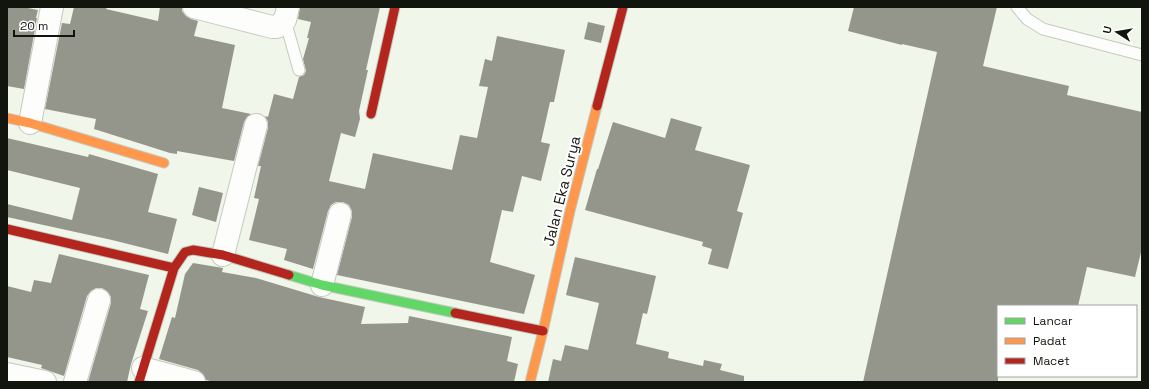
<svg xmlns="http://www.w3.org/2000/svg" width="1149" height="389" font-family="'Space Grotesk',sans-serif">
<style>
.building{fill:#94968c}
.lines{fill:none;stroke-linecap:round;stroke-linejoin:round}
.lane-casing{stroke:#c5c9bf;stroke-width:13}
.street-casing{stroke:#c5c9bf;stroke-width:24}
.fast-casing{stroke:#c5c9bf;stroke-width:11}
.slow-casing{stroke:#c5c9bf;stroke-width:11}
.jam-casing{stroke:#c5c9bf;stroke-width:11}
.lane{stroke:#fdfefc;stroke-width:11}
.street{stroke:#fdfefc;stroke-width:22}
.fast{stroke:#63d668;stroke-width:9}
.slow{stroke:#ff974d;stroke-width:9}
.jam{stroke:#b3261e;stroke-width:9}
.labels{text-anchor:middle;stroke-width:4;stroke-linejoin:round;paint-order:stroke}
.street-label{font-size:15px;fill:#12150d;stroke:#fff}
</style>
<rect width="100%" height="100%" fill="#f0f6e9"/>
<path class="building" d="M 7,7 L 23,7 L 38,10 L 36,18 L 37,18 L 24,89 L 7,86 Z
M 74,7 L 107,7 L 106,9 L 158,21 L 160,7 L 182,7 L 182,11 L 186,16 L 191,19 L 198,21 L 194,36 L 235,45 L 222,108 L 251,114 L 247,117 L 244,122 L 234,161 L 177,151 L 177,154 L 170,153 L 94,129 L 96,119 L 45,109 L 62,23 L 70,24 Z
M 300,7 L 380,7 L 366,70 L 368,70 L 359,111 L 360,119 L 355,137 L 341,133 L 329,181 L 365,189 L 373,153 L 452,170 L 460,135 L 477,138 L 488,87 L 479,86 L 485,59 L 492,61 L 497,36 L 565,50 L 554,102 L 550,102 L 541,142 L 550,144 L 541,181 L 522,176 L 513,212 L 502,210 L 490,262 L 535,275 L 524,314 L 337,275 L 352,217 L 352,211 L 349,205 L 343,202 L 336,202 L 331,205 L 328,211 L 313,269 L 284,260 L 287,249 L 249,240 L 259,199 L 254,198 L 261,166 L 258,166 L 268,128 L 268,122 L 265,116 L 268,117 L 274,94 L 293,99 L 299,77 L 304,75 L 306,71 L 303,59 L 309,38 L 307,38 L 311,22 L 298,19 Z
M 854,7 L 997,7 L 983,66 L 1069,86 L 1067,95 L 1142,112 L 1142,248 L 1135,277 L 1087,267 L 1078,306 L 998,306 L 998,382 L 863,382 L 937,52 L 902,44 L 902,45 L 848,31 Z
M 588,22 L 605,26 L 601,43 L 584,39 Z
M 671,118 L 702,127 L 695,150 L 750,165 L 737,211 L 743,213 L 728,269 L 708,264 L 712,249 L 702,246 L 703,242 L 585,210 L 597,169 L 598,169 L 613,122 L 665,138 Z
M 7,138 L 88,157 L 89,154 L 158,174 L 148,212 L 177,219 L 168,254 L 112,240 L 7,217 L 7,204 L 72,220 L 80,188 L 7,170 Z
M 199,187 L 223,193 L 216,222 L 192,215 Z
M 59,254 L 149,275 L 140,309 L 148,311 L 131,364 L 127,382 L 88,382 L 111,303 L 111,297 L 108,292 L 102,288 L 96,288 L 91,291 L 87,296 L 64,376 L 41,368 L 42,365 L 7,357 L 7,286 L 31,292 L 34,280 L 51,283 Z
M 575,257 L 656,276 L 647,314 L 643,313 L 636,344 L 669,352 L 668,358 L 703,366 L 704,360 L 722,364 L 720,370 L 744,376 L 744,382 L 548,382 L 553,359 L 561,361 L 565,345 L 588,350 L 599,303 L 566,295 Z
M 193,263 L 223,268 L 222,272 L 256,278 L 319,297 L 365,307 L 361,324 L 408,323 L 409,316 L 512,337 L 507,361 L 518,364 L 514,382 L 214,382 L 206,380 L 203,374 L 198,370 L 159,359 L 172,317 L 175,318 L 185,274 Z"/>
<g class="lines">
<g class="lane-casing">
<path id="lane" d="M 1017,7 L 1027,19 L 1043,29 L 1142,55
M 285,20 L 299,70"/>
</g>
<g class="street-casing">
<path id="street" d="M 194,7 L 272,27 L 277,27 L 285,20 L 288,7
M 30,123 L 52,7
M 223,255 L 256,125
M 322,285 L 340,214
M 143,368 L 194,382
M 7,374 L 45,382
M 75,382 L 99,300"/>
</g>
<g class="fast-casing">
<path id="fast" d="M 289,275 L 322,285 L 455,313"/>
</g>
<g class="slow-casing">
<path id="slow" d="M 7,118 L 30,123 L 164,163
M 530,382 L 543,331 L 570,211 L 597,106"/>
</g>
<g class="jam-casing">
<path id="jam" d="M 597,106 L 623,7
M 371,114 L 395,7
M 7,229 L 174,268
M 455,313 L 543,331
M 139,382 L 174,268 L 185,252 L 193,250 L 223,255 L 289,275"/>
</g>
<use href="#lane" class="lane"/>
<use href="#street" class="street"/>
<use href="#fast" class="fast"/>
<use href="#slow" class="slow"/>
<use href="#jam" class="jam"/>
</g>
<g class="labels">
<g class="street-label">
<text transform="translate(562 191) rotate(-76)" y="5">Jalan Eka Surya</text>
</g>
</g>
<rect width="1149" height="389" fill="none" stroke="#12150d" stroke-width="16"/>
<rect x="997" y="305" width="140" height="72" fill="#ffffff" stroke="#a0a19e"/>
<rect x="1005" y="318" width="20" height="6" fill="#63d668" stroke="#a0a19e"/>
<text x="1033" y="325" font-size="12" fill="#12150d">Lancar</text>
<rect x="1005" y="338" width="20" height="6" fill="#ff974d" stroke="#a0a19e"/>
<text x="1033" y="345" font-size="12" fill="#12150d">Padat</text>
<rect x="1005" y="358" width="20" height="6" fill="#b3261e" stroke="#a0a19e"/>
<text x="1033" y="365" font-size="12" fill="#12150d">Macet</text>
<g transform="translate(1117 32) rotate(282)" stroke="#ffffff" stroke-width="3" paint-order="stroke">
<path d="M0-3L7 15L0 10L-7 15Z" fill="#12150d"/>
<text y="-6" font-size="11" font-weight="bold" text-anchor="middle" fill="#12150d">U</text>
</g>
<path d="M14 30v6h60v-6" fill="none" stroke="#12150d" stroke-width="2"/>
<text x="20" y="30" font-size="12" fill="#12150d" stroke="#ffffff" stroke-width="3" paint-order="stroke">20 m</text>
</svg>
